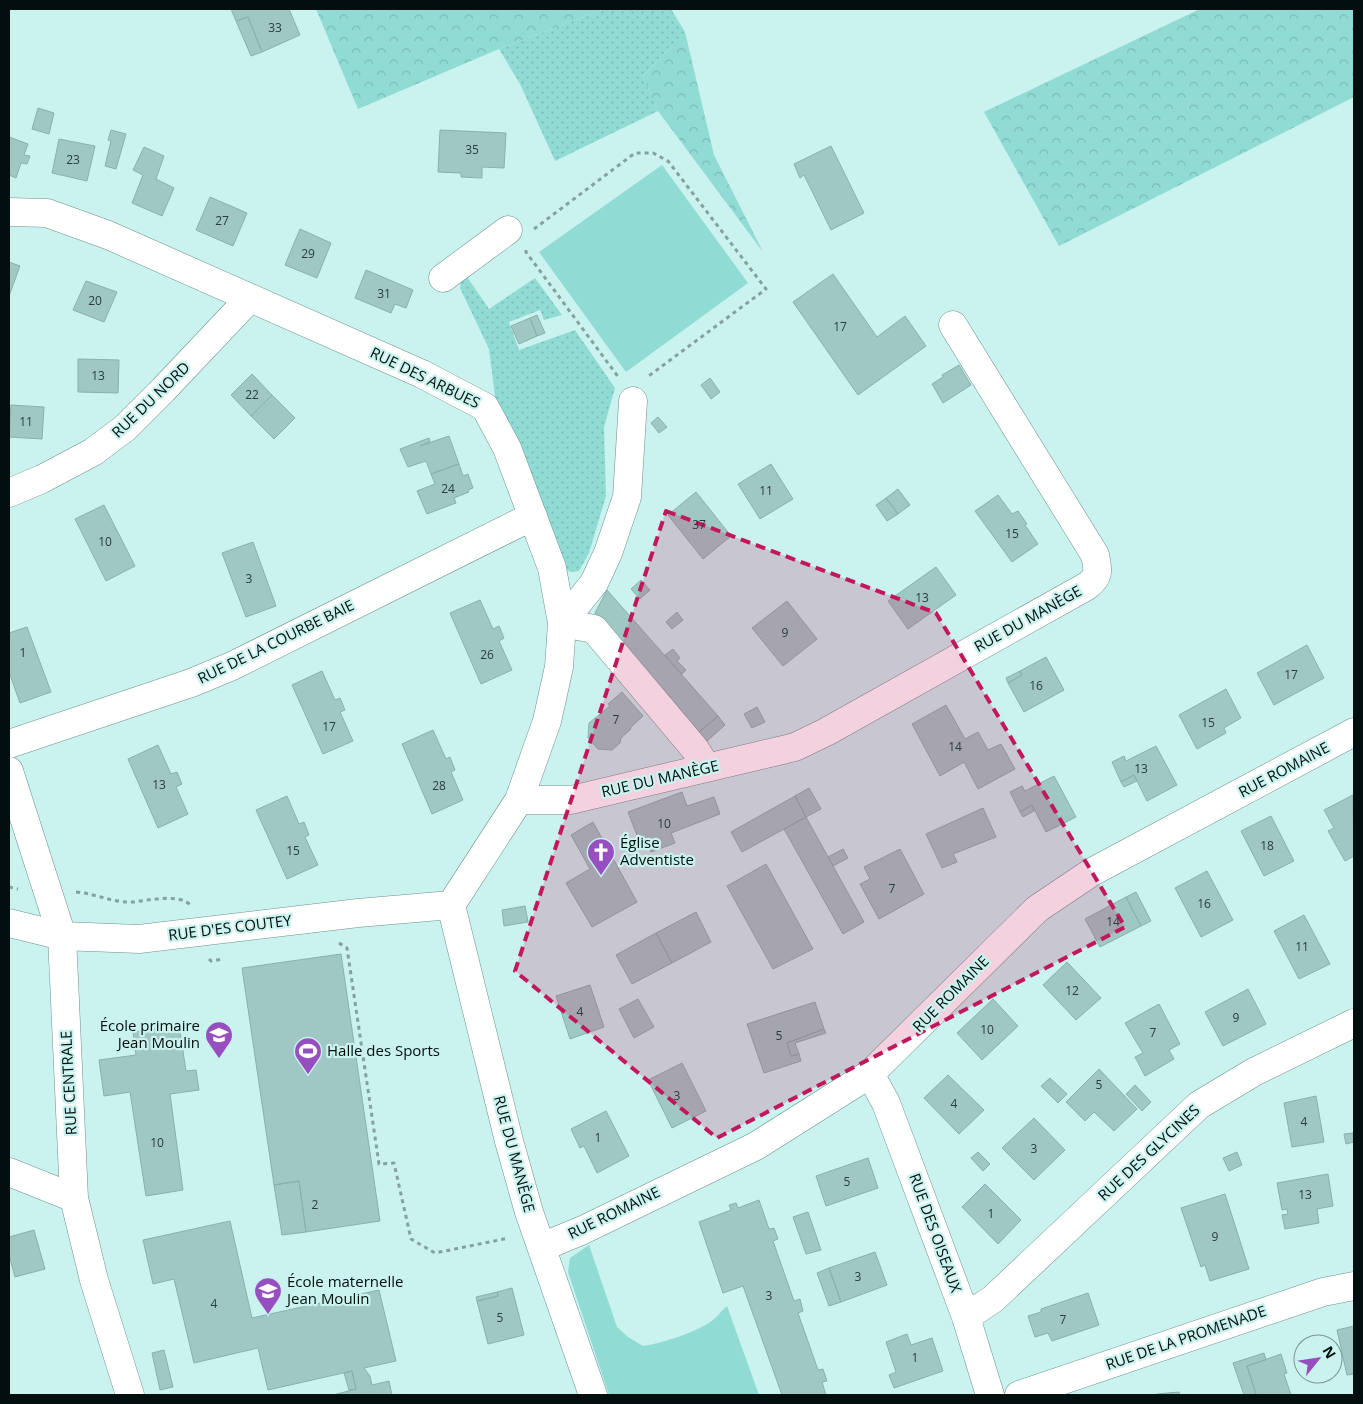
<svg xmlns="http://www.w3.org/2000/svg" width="1363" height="1404" font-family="'Open Sans',sans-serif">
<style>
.grass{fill:url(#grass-dots)}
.forest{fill:url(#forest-crowns)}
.park{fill:#91dbd5}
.building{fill:#9fc7c3;stroke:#89b0ac}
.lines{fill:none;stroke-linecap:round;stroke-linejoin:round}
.minor-casing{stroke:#6b918e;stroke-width:29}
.path{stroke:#83a19f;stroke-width:3;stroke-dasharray:4 4;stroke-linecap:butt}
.minor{stroke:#fff;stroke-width:28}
.marked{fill:#c2185b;fill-opacity:0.2;stroke:#c2185b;stroke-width:4;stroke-dasharray:10 6;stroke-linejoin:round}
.labels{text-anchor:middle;stroke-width:4.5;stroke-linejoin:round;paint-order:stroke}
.number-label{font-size:12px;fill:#293d3b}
.street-label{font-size:15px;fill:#020f0e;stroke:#caf2ef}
.poi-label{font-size:15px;fill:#020f0e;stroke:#caf2ef;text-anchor:start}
</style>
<defs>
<pattern id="grass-dots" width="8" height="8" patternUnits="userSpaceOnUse" patternTransform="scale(1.25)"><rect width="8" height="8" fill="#91dbd5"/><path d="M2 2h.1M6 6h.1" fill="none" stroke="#7bbbb6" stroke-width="1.8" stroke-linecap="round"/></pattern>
<pattern id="forest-crowns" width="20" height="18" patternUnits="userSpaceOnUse" patternTransform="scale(1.25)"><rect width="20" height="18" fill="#91dbd5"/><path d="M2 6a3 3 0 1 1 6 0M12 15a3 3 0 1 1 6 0" fill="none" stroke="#7bbbb6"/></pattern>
</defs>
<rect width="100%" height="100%" fill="#caf2ef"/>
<path class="grass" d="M 604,9 L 671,9 L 685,32 L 643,76 L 658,111 L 555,161 L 520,84 L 499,49 Z
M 465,274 L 489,309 L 535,278 L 562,315 L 544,320 L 540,310 L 509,322 L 519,350 L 575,330 L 615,388 L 604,427 L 606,496 L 589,553 L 579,571 L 572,572 L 563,569 L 496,404 L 489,349 L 460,288 L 461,280 Z"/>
<path class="forest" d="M 316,9 L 604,9 L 499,49 L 358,109 Z
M 1200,9 L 1354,9 L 1354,97 L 1059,246 L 984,112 Z
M 685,32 L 714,155 L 763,252 L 658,111 L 643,76 Z"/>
<path class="park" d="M 662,165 L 748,283 L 626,372 L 539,252 Z
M 589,1245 L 617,1327 L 628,1337 L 643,1346 C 660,1344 700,1331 713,1320 C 718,1316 722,1310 727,1306 L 759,1395 L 609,1395 L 568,1272 L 570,1258 Z"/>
<path class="building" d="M 231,9 L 289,9 L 300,35 L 262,52 L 248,17 L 236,21 Z
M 248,17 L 262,52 L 251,56 L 236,21 Z
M 38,108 L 54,113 L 49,134 L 32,129 Z
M 111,130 L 126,134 L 116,169 L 105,166 L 111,141 L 108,140 Z
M 440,130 L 506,133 L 504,168 L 482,167 L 482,178 L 461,177 L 461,173 L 438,172 Z
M 9,137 L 28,144 L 24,155 L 30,156 L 27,164 L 21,163 L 16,178 L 9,175 Z
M 59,139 L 95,146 L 87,181 L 52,173 Z
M 831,146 L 864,213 L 831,230 L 804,175 L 800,178 L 794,164 Z
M 144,147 L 164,156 L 156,179 L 174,188 L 162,216 L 132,203 L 143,175 L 133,170 Z
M 210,197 L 247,213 L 233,246 L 196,230 Z
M 300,229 L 331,243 L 317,278 L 285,265 Z
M 9,262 L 20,266 L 9,296 Z
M 366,270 L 413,290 L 406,308 L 395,304 L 391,313 L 355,298 Z
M 833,274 L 877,337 L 905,316 L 926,346 L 858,395 L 793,302 Z
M 86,281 L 117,292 L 104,322 L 73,310 Z
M 537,315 L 545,333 L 537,336 L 530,318 Z
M 530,318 L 537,336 L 519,344 L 511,326 Z
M 78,359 L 119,360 L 118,393 L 78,392 Z
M 959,365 L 971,385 L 943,403 L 932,384 L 943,377 L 942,375 Z
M 252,374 L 272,395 L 251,416 L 231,395 Z
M 710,378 L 720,392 L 711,399 L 701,385 Z
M 272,395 L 295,418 L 274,439 L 251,416 Z
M 11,405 L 44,407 L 42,439 L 9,437 Z
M 658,417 L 667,427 L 659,433 L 651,423 Z
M 449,436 L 459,464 L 431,474 L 426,461 L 408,467 L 400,449 L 429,438 L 430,442 L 420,446 Z
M 459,464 L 463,476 L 468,474 L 473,488 L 468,490 L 469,492 L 454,498 L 456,503 L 427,514 L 417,491 L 435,484 L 431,474 Z
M 771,464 L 793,499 L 760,519 L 738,484 Z
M 898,489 L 910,505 L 898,514 L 886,498 Z
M 696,492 L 731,536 L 703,559 L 668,515 Z
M 998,495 L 1012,514 L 1018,511 L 1027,524 L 1025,525 L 1038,544 L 1012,562 L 975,511 Z
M 886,498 L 898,514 L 887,521 L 876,505 Z
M 104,505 L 135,566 L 106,581 L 75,519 Z
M 253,542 L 276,606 L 246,617 L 222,553 Z
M 936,567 L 956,595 L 908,629 L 888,601 Z
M 641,580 L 650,590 L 640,599 L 631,589 Z
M 607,590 L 718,716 L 699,732 L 595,613 Z
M 480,600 L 493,629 L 499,626 L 504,638 L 499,641 L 512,670 L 481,684 L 450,613 Z
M 787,601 L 817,639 L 783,666 L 752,628 Z
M 677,612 L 683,620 L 672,629 L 666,622 Z
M 27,627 L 51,692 L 20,703 L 9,672 L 9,633 Z
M 1307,645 L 1324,678 L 1274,705 L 1257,673 Z
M 673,649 L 680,658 L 677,661 L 686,670 L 682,674 L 665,655 Z
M 1046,657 L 1064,690 L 1024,712 L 1008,683 L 1022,675 L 1020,671 Z
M 322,671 L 335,700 L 340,698 L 345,710 L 340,712 L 353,741 L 323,754 L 292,685 Z
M 1020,671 L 1022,675 L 1008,683 L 1006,678 Z
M 1226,689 L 1241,718 L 1224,728 L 1226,733 L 1197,749 L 1179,715 Z
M 622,692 L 643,716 L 630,728 L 631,729 L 621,738 L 620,743 L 612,750 L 598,749 L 588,738 L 589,723 L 610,706 L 608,704 Z
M 946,705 L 965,739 L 978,732 L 988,750 L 1001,744 L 1015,769 L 978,789 L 964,762 L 940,776 L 912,724 Z
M 757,707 L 765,722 L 752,728 L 744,714 Z
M 718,716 L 725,725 L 707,741 L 699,732 Z
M 433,730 L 446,759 L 450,757 L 455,770 L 451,772 L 463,800 L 432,814 L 402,744 Z
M 158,745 L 171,774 L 177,772 L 182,784 L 176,787 L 188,814 L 158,828 L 128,759 Z
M 1156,746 L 1177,785 L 1147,801 L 1134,775 L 1121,782 L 1112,762 L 1124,756 L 1126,761 Z
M 1134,775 L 1137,781 L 1124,787 L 1121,782 Z
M 1054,776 L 1076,817 L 1046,832 L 1032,805 L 1020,812 L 1010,792 L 1022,786 L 1025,791 Z
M 809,788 L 821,809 L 806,817 L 795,796 Z
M 682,792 L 687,806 L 714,797 L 720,814 L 671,833 L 675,843 L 651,852 L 647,843 L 641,846 L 628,812 Z
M 1353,795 L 1354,856 L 1345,861 L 1328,831 L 1334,828 L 1324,810 Z
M 287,796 L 299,824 L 304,822 L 309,835 L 305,837 L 318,865 L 287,879 L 256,810 Z
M 795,796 L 806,817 L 742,852 L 731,832 Z
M 1032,805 L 1034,811 L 1023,817 L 1020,812 Z
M 983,808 L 996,837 L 953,854 L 957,862 L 942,868 L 926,834 Z
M 1271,816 L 1294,861 L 1264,876 L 1241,831 Z
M 806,817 L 864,922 L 843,934 L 784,829 Z
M 593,822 L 637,902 L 592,927 L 566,883 L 590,869 L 571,835 Z
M 843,849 L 848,858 L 833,866 L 828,857 Z
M 900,849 L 924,894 L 879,919 L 860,884 L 870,879 L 864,867 Z
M 766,864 L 813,949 L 773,969 L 727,886 Z
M 1207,871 L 1233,920 L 1201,937 L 1175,888 Z
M 1136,892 L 1151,921 L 1141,926 L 1126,897 Z
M 1126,897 L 1141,926 L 1100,947 L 1085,919 Z
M 525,906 L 528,922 L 504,926 L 502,910 Z
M 696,912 L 711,942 L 672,963 L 656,933 Z
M 1304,915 L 1330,964 L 1299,979 L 1274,931 Z
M 656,933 L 672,963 L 632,984 L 616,955 Z
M 341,954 L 380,1221 L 306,1232 L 299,1181 L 274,1185 L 242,968 Z
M 1067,962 L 1101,998 L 1076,1020 L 1043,985 Z
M 590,985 L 604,1027 L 570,1039 L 556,996 Z
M 1248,989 L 1266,1024 L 1223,1046 L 1205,1012 Z
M 638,999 L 654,1027 L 634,1038 L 619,1009 Z
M 993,999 L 1018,1026 L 982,1060 L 957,1033 Z
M 815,1002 L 824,1029 L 787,1043 L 791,1056 L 799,1054 L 801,1061 L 764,1073 L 747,1024 Z
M 1159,1004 L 1180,1044 L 1169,1050 L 1174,1059 L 1145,1076 L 1135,1057 L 1143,1053 L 1125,1023 Z
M 179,1025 L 186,1071 L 196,1070 L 199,1090 L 170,1094 L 183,1190 L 146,1196 L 130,1092 L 104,1096 L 99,1060 L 136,1055 L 133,1032 Z
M 824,1029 L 826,1033 L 795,1043 L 799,1054 L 791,1056 L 787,1043 Z
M 682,1063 L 706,1111 L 672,1128 L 648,1080 Z
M 1099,1069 L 1137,1109 L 1114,1131 L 1094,1112 L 1085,1121 L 1066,1102 Z
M 948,1075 L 984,1110 L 959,1134 L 924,1098 Z
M 1050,1078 L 1067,1094 L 1058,1103 L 1041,1086 Z
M 1135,1085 L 1151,1102 L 1142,1111 L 1126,1094 Z
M 1316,1096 L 1324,1142 L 1292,1147 L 1284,1103 Z
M 606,1111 L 629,1156 L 597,1173 L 584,1146 L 580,1148 L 571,1129 Z
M 1034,1118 L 1065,1150 L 1034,1180 L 1002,1148 Z
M 1353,1133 L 1354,1142 L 1346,1144 L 1344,1134 Z
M 978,1152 L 990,1164 L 983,1171 L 971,1158 Z
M 1237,1152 L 1242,1165 L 1229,1171 L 1223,1158 Z
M 868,1158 L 878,1188 L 826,1206 L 816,1176 Z
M 1328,1174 L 1333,1206 L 1317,1209 L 1319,1223 L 1285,1229 L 1282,1215 L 1288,1214 L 1287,1209 L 1282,1210 L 1277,1183 Z
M 299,1181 L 306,1232 L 282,1235 L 274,1185 Z
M 985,1184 L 1021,1220 L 998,1244 L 962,1207 Z
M 1225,1194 L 1249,1269 L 1210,1281 L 1205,1265 L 1201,1267 L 1181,1208 Z
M 759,1200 L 769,1229 L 774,1228 L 778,1239 L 773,1241 L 794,1301 L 800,1299 L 803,1311 L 798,1313 L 818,1370 L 823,1369 L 827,1381 L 822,1382 L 826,1395 L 782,1395 L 743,1286 L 723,1293 L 699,1222 L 731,1210 L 729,1205 L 736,1203 L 738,1208 Z
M 808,1212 L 821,1250 L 806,1254 L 793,1217 Z
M 230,1221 L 252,1318 L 379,1290 L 396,1361 L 364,1368 L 370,1376 L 372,1385 L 389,1381 L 392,1395 L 333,1395 L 356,1389 L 352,1371 L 268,1390 L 258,1348 L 194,1363 L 174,1279 L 153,1284 L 143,1240 Z
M 34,1230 L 45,1269 L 15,1277 L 9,1255 L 9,1237 Z
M 875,1252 L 887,1285 L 841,1302 L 829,1268 Z
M 829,1268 L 841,1302 L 829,1306 L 817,1273 Z
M 512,1288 L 524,1335 L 488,1344 L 477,1301 L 498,1296 L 497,1292 Z
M 497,1292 L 498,1296 L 477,1301 L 476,1297 Z
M 1088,1293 L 1099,1325 L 1052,1341 L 1048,1333 L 1035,1337 L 1028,1316 L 1041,1312 L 1041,1309 Z
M 1354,1326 L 1354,1374 L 1347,1375 L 1337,1330 Z
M 907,1334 L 911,1345 L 932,1338 L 943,1371 L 894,1388 L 889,1375 L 896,1372 L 886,1342 Z
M 164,1350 L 173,1387 L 160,1390 L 152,1353 Z
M 1264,1353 L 1266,1360 L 1247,1366 L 1256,1394 L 1244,1395 L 1233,1363 Z
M 1281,1354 L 1287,1373 L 1284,1374 L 1291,1395 L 1254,1395 L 1256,1394 L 1247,1366 Z
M 352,1371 L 356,1389 L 349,1390 L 344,1373 Z
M 1179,1392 L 1180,1395 L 1156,1395 L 1157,1394 Z"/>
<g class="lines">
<g class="minor-casing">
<path id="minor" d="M 9,212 L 47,213 L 108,235 L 422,374 L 485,407 L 507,448 L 552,568 L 562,623 L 559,667 L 547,721 L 519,800 L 451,905 L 509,1141 L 529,1212 L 593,1395
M 443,278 L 508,230
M 633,401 L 627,497 L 608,553 L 594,583 L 562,623 L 594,629 L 695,749 L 707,768
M 9,493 L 42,479 L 93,452 L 125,428 L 163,390 L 250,298
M 9,744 L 191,683 L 232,666 L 533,516
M 9,771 L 62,936 L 74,1198 L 94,1280 L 130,1395
M 519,800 L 571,800 L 795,747 L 826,732 L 1087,586 C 1100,576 1098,570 1095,555 L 953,325
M 9,923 L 62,936 L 139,939 L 358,913 L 451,905
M 870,1074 L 886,1103 L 966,1317 L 990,1395
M 9,1172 L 74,1198
M 542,1247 L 583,1230 L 756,1146 L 870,1074 L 1037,909 L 1092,872 L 1354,732
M 966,1317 L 993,1299 L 1199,1105 L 1254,1072 L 1354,1023
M 1019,1395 L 1323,1292 L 1354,1286"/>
</g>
<path class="path" d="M 534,229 L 635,153 L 653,153 L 668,161 L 766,289 L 646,378
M 526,250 L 526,252 L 619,378
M 9,887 L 18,889
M 76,892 C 98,894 112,903 134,902 C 149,900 182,893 191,906
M 339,943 L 347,948 L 379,1164 L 394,1163 L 411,1239 L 435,1253 L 509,1238
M 209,959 L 211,961 L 224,959"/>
<use href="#minor" class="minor"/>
</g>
<path class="marked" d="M 666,511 L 936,613 L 1125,927 L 717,1138 L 515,971 Z"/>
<defs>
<g id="church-pin" transform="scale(1.4375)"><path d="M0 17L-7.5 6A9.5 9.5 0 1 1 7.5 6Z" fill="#964ec1" stroke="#caf2ef"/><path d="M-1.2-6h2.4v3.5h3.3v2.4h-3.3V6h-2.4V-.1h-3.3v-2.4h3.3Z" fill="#fff"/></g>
<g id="school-pin" transform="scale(1.4375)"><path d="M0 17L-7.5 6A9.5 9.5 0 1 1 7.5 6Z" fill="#964ec1" stroke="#caf2ef"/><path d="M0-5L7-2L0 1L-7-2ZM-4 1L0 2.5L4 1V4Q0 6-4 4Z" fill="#fff"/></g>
<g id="stadium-pin" transform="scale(1.4375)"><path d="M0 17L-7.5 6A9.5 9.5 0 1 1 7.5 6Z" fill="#964ec1" stroke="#caf2ef"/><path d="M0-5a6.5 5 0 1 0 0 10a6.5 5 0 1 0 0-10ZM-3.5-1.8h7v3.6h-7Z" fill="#fff"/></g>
</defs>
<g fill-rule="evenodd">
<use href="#church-pin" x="601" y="852"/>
<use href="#school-pin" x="219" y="1035"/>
<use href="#stadium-pin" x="308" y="1051"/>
<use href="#school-pin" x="268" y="1291"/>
</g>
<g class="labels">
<g class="number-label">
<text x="275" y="32">33</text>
<text x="472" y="154">35</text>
<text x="73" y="164">23</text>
<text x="222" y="225">27</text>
<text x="308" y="258">29</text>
<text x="384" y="298">31</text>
<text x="95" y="305">20</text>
<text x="840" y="331">17</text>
<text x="98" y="380">13</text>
<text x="252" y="399">22</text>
<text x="26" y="426">11</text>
<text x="448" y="493">24</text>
<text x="766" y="495">11</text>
<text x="699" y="529">37</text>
<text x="1012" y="538">15</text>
<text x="105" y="546">10</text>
<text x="249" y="583">3</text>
<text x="922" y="602">13</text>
<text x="785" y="637">9</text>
<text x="23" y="657">1</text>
<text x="487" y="659">26</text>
<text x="1291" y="679">17</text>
<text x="1036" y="690">16</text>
<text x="616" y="724">7</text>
<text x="1208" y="727">15</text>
<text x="329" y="731">17</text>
<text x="955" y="751">14</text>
<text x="1141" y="773">13</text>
<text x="159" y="789">13</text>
<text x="439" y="790">28</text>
<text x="664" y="828">10</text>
<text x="1267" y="850">18</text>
<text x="293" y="855">15</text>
<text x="892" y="893">7</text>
<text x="1204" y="908">16</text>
<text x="1113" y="926">14</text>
<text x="1302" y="951">11</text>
<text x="1072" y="995">12</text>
<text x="580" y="1016">4</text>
<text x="1236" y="1022">9</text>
<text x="987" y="1034">10</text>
<text x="1153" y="1037">7</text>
<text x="779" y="1040">5</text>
<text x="1099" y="1089">5</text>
<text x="677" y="1100">3</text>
<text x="954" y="1108">4</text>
<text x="1304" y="1126">4</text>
<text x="598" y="1142">1</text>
<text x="157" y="1147">10</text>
<text x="1034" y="1153">3</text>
<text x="847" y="1186">5</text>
<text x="1305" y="1199">13</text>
<text x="315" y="1209">2</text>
<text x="991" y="1218">1</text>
<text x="1215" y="1241">9</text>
<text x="858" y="1281">3</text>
<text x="769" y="1300">3</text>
<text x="214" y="1308">4</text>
<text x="500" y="1322">5</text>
<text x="1063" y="1324">7</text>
<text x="915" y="1362">1</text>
</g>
<g class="street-label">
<text transform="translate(425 378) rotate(26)" y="5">RUE DES ARBUES</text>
<text transform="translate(151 400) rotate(-44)" y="5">RUE DU NORD</text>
<text transform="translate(1028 619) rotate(-29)" y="5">RUE DU MANÈGE</text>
<text transform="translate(276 642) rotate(-26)" y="5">RUE DE LA COURBE BAIE</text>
<text transform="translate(1284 770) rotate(-28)" y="5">RUE ROMAINE</text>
<text transform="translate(660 779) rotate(-13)" y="5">RUE DU MANÈGE</text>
<text transform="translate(230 928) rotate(-7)" y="5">RUE D'ES COUTEY</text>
<text transform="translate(951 994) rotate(-45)" y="5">RUE ROMAINE</text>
<text transform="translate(69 1083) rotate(-93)" y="5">RUE CENTRALE</text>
<text transform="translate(1149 1153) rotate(-43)" y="5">RUE DES GLYCINES</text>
<text transform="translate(514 1154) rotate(75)" y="5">RUE DU MANÈGE</text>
<text transform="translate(614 1213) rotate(-26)" y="5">RUE ROMAINE</text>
<text transform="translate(935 1233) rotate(70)" y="5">RUE DES OISEAUX</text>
<text transform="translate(1186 1338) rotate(-19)" y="5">RUE DE LA PROMENADE</text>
</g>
<g class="poi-label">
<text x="620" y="848">Église<tspan x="620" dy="17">Adventiste</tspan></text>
<text x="200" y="1031" text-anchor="end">École primaire<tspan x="200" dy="17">Jean Moulin</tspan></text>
<text x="327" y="1056">Halle des Sports</text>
<text x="287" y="1287">École maternelle<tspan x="287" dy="17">Jean Moulin</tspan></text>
</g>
</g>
<rect width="1363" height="1404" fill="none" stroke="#020f0e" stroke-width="20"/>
<g transform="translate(1318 1359) rotate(60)"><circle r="24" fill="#caf2ef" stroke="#7a9795"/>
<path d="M0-4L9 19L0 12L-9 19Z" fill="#964ec1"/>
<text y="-8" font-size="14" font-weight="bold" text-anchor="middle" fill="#020f0e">N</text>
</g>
</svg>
